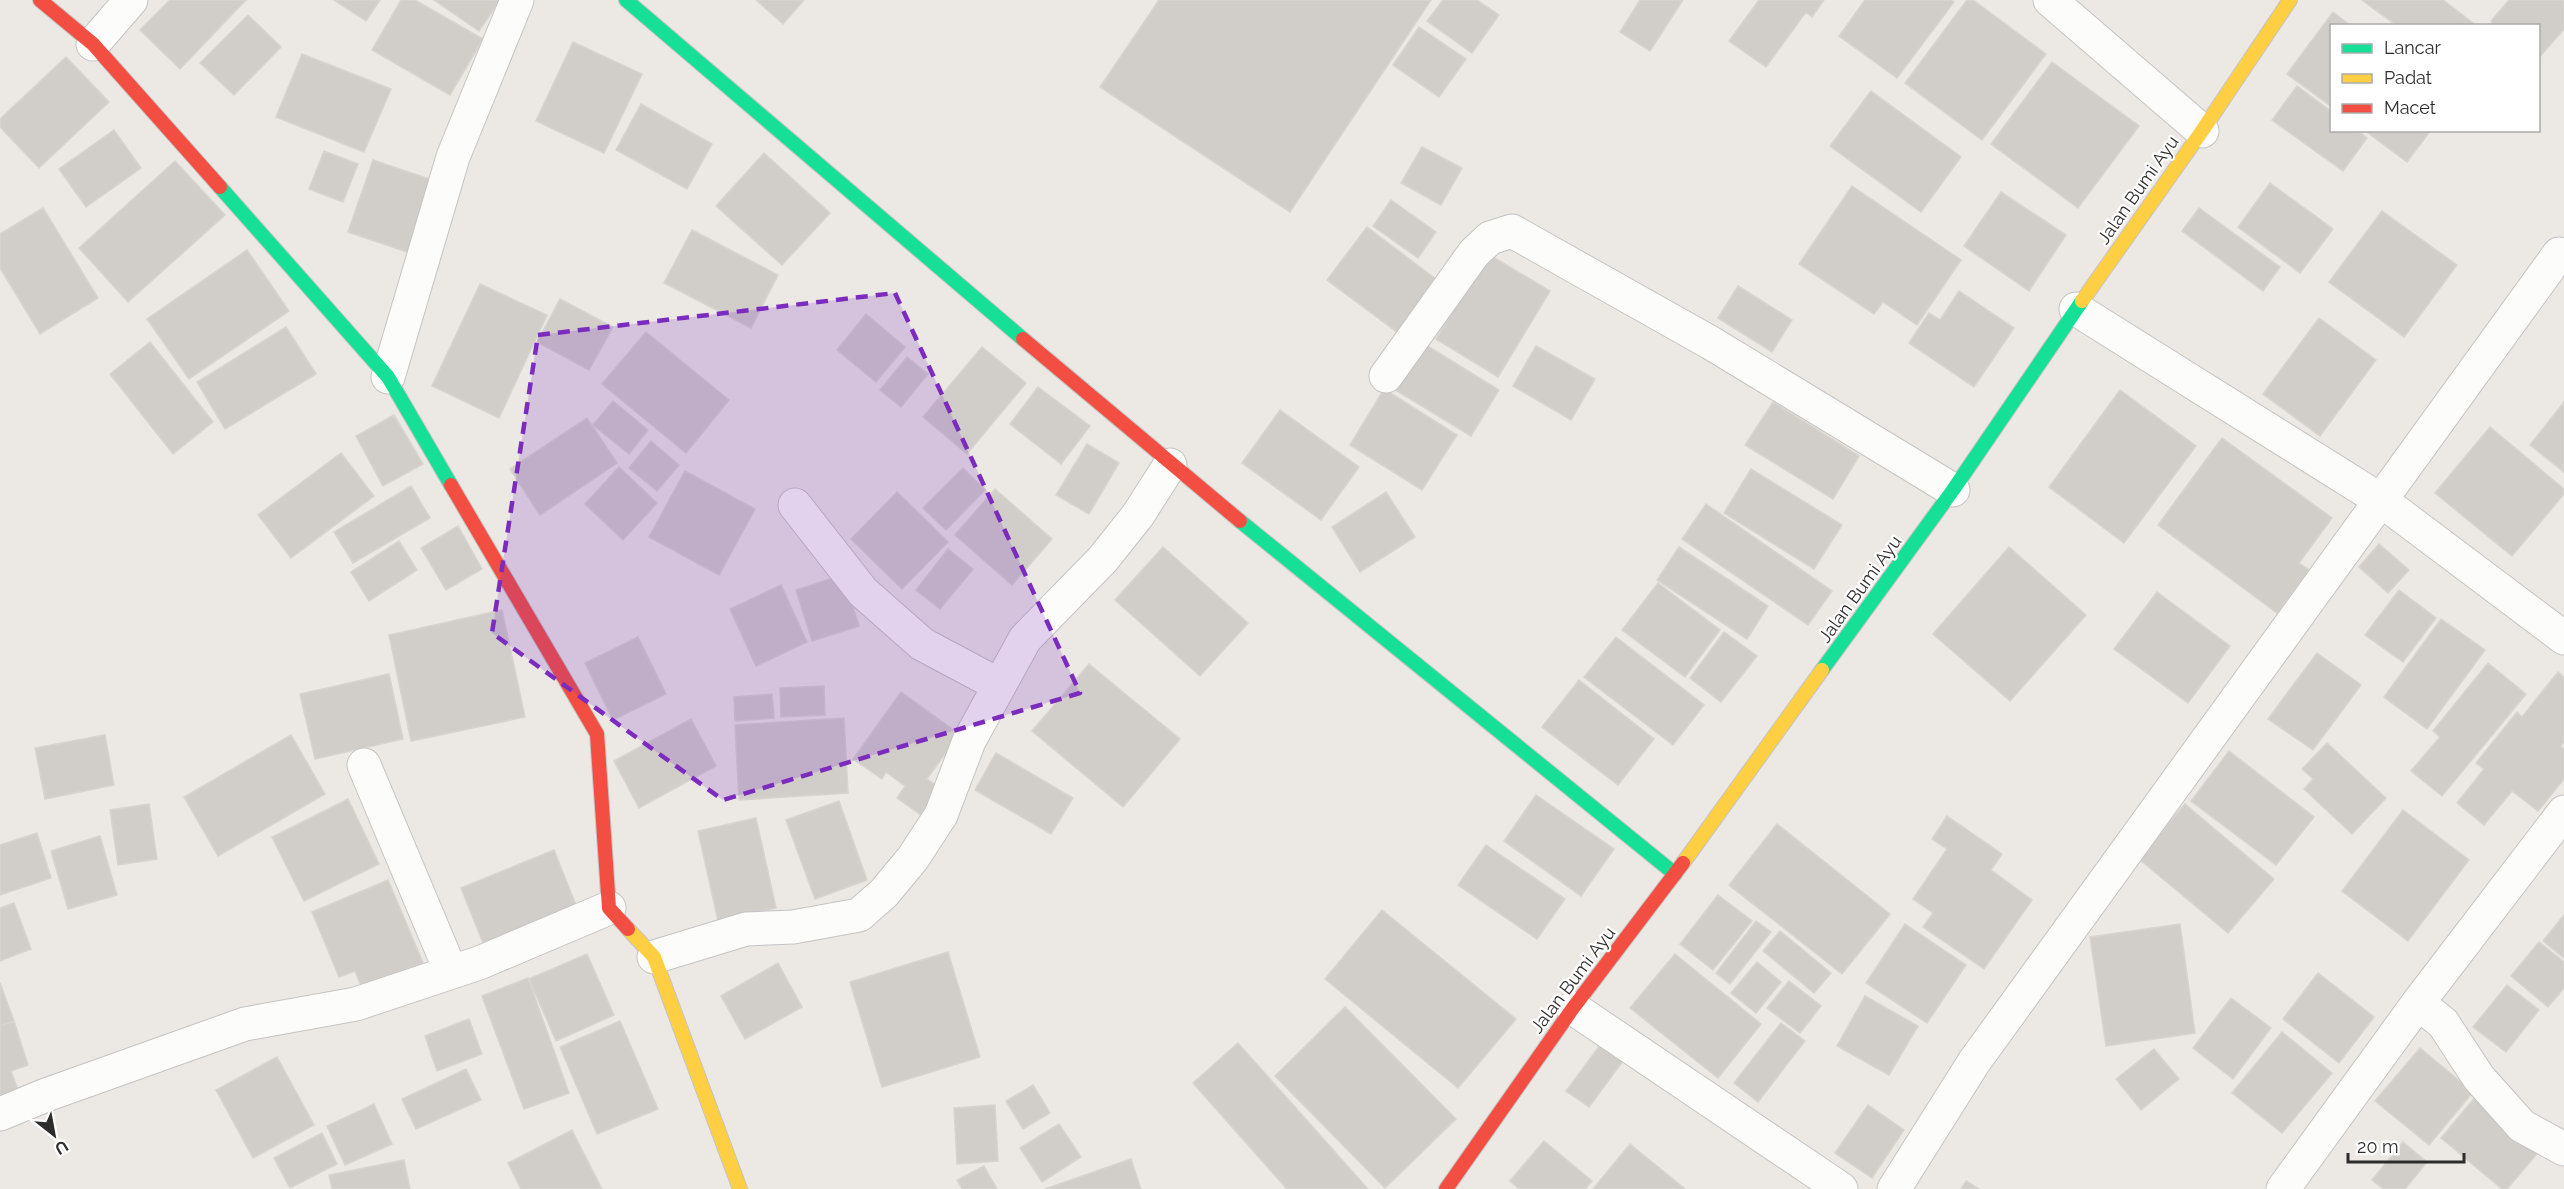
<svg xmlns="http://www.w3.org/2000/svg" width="2564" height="1189" font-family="Raleway,sans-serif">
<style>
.building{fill:#d1ceca;stroke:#d7d4d0;stroke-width:1.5}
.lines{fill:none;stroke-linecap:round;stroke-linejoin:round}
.street-casing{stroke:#c5c4c4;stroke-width:35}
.fast-casing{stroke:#c5c4c4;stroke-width:16}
.slow-casing{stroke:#c5c4c4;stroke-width:16}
.jam-casing{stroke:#c5c4c4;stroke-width:16}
.street{stroke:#fcfcfb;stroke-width:33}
.fast{stroke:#16e098;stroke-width:14}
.slow{stroke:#ffcf43;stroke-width:14}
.jam{stroke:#f24e42;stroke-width:14}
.marked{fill:#7b2cbf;fill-opacity:0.2;stroke:#7b2cbf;stroke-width:4.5;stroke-dasharray:12 8;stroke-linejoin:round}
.labels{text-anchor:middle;stroke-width:4.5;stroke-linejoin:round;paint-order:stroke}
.street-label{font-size:18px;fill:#2d2d2d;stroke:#fff}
</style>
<rect width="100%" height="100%" fill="#ece8e4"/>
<path class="building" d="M 170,0 L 246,0 L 180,69 L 140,30 Z
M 334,0 L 380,0 L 366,21 Z
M 401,0 L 415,0 L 483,39 L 450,95 L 372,50 Z
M 434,0 L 500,0 L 479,31 Z
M 756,0 L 804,0 L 783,24 Z
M 1159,0 L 1431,0 L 1290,212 L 1100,87 Z
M 1443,0 L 1477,0 L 1499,15 L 1472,53 L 1427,21 Z
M 1640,0 L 1683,0 L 1650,51 L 1620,32 Z
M 1759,0 L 1824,0 L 1812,17 L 1806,12 L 1766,67 L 1729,41 Z
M 1865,0 L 1951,0 L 1954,2 L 1897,78 L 1839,36 Z
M 1967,0 L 1973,0 L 2046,54 L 1982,140 L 1905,83 Z
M 2362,0 L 2443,0 L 2477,26 L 2397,26 Z
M 2509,0 L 2564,0 L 2564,29 L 2538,59 L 2538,26 L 2495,26 L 2491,21 Z
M 2333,12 L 2351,26 L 2332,26 L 2332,107 L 2287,74 Z
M 248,15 L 281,47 L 234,95 L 200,63 Z
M 1419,27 L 1466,59 L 1439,97 L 1393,65 Z
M 573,42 L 642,74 L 604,153 L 536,121 Z
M 302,54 L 391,89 L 364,152 L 276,117 Z
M 66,57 L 109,102 L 39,168 L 0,127 L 0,119 Z
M 2052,62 L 2139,126 L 2078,208 L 1991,144 Z
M 2297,86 L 2332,112 L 2332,130 L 2357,130 L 2367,138 L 2343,171 L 2272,120 Z
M 1871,91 L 1961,157 L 1921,212 L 1830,146 Z
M 641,104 L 712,144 L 687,189 L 616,150 Z
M 114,130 L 141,168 L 86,207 L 59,169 Z
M 2364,130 L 2431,130 L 2407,162 Z
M 1422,147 L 1462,168 L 1441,205 L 1401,183 Z
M 324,151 L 358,164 L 343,202 L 309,189 Z
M 764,153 L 830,213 L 782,265 L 716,206 Z
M 373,160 L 438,182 L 413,254 L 348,232 Z
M 175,161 L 225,215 L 128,302 L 79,248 Z
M 2270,183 L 2333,229 L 2300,273 L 2238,227 Z
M 1852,186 L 1961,260 L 1917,325 L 1883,302 L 1874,314 L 1799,264 Z
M 2001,192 L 2066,235 L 2029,291 L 1964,246 Z
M 1391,200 L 1436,232 L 1418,258 L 1373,226 Z
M 43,208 L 98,298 L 40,334 L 0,268 L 0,234 Z
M 2199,208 L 2280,267 L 2263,291 L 2182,231 Z
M 2382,211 L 2457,265 L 2404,337 L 2329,282 Z
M 1367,227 L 1445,286 L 1405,338 L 1327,280 Z
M 692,230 L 778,275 L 751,328 L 664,283 Z
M 247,250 L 289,311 L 189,379 L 147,319 Z
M 1488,254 L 1550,291 L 1498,377 L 1436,339 Z
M 480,284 L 547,315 L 499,418 L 432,386 Z
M 1738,286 L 1792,320 L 1772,352 L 1718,318 Z
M 1959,291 L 2014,328 L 1974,387 L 1909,343 L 1929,313 L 1940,320 Z
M 560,299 L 613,327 L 589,370 L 537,342 Z
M 866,314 L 905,347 L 876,382 L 837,350 Z
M 2319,318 L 2376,360 L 2320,436 L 2263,394 Z
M 286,327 L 316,374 L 225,429 L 197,382 Z
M 646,332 L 729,400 L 686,453 L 602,384 Z
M 150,342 L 213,422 L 173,454 L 110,374 Z
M 1421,342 L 1499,390 L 1471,436 L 1392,388 Z
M 1536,346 L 1595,379 L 1571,420 L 1513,386 Z
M 982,347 L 1026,383 L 967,454 L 923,417 Z
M 907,357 L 928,374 L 901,407 L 880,390 Z
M 1038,387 L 1090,426 L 1061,464 L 1010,424 Z
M 1384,389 L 1457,435 L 1422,490 L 1350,445 Z
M 2120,390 L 2196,446 L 2124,543 L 2049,487 Z
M 613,401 L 648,430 L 629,454 L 593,425 Z
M 1773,402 L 1859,456 L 1833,499 L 1745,445 Z
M 2564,402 L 2564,472 L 2530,445 Z
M 1280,410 L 1359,467 L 1321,520 L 1242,463 Z
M 394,415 L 423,464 L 383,486 L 356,436 Z
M 587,418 L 617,463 L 540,515 L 510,469 Z
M 2490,427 L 2564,489 L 2564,494 L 2512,556 L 2435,493 Z
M 2222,438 L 2332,518 L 2299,563 L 2309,570 L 2277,613 L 2158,525 Z
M 651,441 L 679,465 L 657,491 L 629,468 Z
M 1087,444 L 1119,463 L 1089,514 L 1056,495 Z
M 341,453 L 374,496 L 291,558 L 258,515 Z
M 619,467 L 657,503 L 623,540 L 585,504 Z
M 963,468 L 985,490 L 946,530 L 923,508 Z
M 1751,469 L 1842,525 L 1814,569 L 1724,513 Z
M 685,471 L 755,509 L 719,575 L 649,537 Z
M 411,486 L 430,518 L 353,563 L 334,532 Z
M 995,489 L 1052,539 L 1012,585 L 955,535 Z
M 897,492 L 948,542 L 902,589 L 851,539 Z
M 1386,492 L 1415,537 L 1360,572 L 1332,527 Z
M 1706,504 L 1832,591 L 1808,625 L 1682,539 Z
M 458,526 L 482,569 L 446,590 L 421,548 Z
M 399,541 L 417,570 L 369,601 L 351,572 Z
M 2379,544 L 2409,570 L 2388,593 L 2359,567 Z
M 1163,547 L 1248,623 L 1200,676 L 1115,600 Z
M 1679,547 L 1768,606 L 1747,639 L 1657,580 Z
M 2009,547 L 2086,615 L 2010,701 L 1933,634 Z
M 948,549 L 973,569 L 940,609 L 916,590 Z
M 843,575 L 859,626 L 812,641 L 796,590 Z
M 1658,583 L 1720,630 L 1685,677 L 1622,630 Z
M 781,585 L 807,642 L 756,666 L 730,609 Z
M 2399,590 L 2436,618 L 2403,662 L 2365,635 Z
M 2157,592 L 2230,646 L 2188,703 L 2114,649 Z
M 502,610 L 525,717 L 411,741 L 389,635 Z
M 2441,619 L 2485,650 L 2427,729 L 2384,697 Z
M 1724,632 L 1757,656 L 1721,702 L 1690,678 Z
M 638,637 L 666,694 L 613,720 L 585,663 Z
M 1616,637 L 1704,705 L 1673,745 L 1584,677 Z
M 2317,653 L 2361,685 L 2313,750 L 2268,719 Z
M 2488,663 L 2526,694 L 2442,796 L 2411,771 L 2440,737 L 2433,731 Z
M 1089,664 L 1180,739 L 1123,807 L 1032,731 Z
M 2558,672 L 2564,677 L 2564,742 L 2561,746 L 2564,749 L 2564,779 L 2538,811 L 2512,791 L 2484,825 L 2457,803 L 2484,769 L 2476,763 L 2517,712 L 2522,717 Z
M 389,674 L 403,739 L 315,759 L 300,694 Z
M 1579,680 L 1654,739 L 1618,785 L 1542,727 Z
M 824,686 L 825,715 L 781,717 L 780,688 Z
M 901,692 L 959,734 L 927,779 L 940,788 L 921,815 L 897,798 L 905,786 L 886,772 L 882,779 L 853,759 Z
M 772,694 L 774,718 L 735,721 L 734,697 Z
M 844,718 L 848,793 L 739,800 L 735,725 Z
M 691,719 L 716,766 L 639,808 L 614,761 Z
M 105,735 L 114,785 L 45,799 L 35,748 Z
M 291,735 L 325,794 L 218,856 L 184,797 Z
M 2327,743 L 2386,798 L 2352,834 L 2304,789 L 2313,779 L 2302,769 Z
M 2229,751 L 2314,817 L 2276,865 L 2191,801 Z
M 996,753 L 1073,798 L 1051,834 L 975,790 Z
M 1536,795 L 1614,849 L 1581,896 L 1504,841 Z
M 348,799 L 379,864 L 304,901 L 272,837 Z
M 839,801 L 867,880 L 815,899 L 786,820 Z
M 149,804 L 157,859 L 118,865 L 110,810 Z
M 2185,804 L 2274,879 L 2228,933 L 2139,859 Z
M 2403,810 L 2469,860 L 2408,941 L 2342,891 Z
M 1947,816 L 2002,854 L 1991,870 L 2032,900 L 1984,969 L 1923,927 L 1933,913 L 1913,899 L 1947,849 L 1932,839 Z
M 756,818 L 776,908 L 718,921 L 698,831 Z
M 1777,824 L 1890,914 L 1842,974 L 1729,885 Z
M 37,833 L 51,878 L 0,895 L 0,845 Z
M 100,836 L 117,895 L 68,909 L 51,851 Z
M 1486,845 L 1565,899 L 1537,939 L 1458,885 Z
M 554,850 L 580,915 L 487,953 L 461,888 Z
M 388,880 L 427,972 L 366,998 L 355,971 L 339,977 L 312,912 Z
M 1718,895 L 1752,921 L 1713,970 L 1680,944 Z
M 14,903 L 31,949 L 0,961 L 0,908 Z
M 1382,910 L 1516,1019 L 1458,1088 L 1325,979 Z
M 2564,915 L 2564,958 L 2543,941 Z
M 1756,921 L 1771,932 L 1730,984 L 1716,973 Z
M 1905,924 L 1966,965 L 1927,1023 L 1866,983 Z
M 2180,924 L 2195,1033 L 2106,1046 L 2090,937 Z
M 1780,931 L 1831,973 L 1814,993 L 1763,951 Z
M 2539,942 L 2564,962 L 2564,988 L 2548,1007 L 2511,976 Z
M 948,952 L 980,1057 L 882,1087 L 850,982 Z
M 587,954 L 614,1015 L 556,1041 L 529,979 Z
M 1675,954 L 1761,1024 L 1718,1078 L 1630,1008 Z
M 1757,962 L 1781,982 L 1756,1013 L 1731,993 Z
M 778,963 L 802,1007 L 745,1039 L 721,996 Z
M 2318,973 L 2374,1017 L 2339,1063 L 2283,1019 Z
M 528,978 L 569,1093 L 524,1109 L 482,996 Z
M 1789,981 L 1821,1006 L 1800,1033 L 1767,1008 Z
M 0,983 L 14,1021 L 0,1026 Z
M 2507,985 L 2539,1010 L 2506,1052 L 2473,1027 Z
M 1865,996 L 1918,1026 L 1889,1075 L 1837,1046 Z
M 2231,998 L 2271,1028 L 2233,1079 L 2193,1048 Z
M 1345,1007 L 1456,1119 L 1385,1188 L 1275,1076 Z
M 469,1019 L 482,1054 L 437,1071 L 425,1036 Z
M 14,1021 L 28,1065 L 11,1071 L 18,1090 L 0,1096 L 0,1026 Z
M 620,1021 L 658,1109 L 597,1134 L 560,1047 Z
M 1781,1023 L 1805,1041 L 1758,1102 L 1734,1083 Z
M 2282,1032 L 2332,1073 L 2282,1133 L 2232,1093 Z
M 1606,1037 L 1629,1053 L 1589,1107 L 1566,1091 Z
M 1238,1043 L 1368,1189 L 1287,1189 L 1193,1083 Z
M 2420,1048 L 2473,1092 L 2429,1145 L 2375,1101 Z
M 2154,1049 L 2179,1079 L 2141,1110 L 2116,1079 Z
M 277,1057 L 314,1125 L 253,1158 L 216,1090 Z
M 466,1069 L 481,1100 L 416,1129 L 402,1099 Z
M 1033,1085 L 1050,1113 L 1023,1129 L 1006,1101 Z
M 2477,1095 L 2541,1149 L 2507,1189 L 2502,1189 L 2441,1138 Z
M 374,1104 L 392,1144 L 345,1165 L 327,1126 Z
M 995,1105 L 998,1161 L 957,1164 L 954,1108 Z
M 1868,1105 L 1904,1130 L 1872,1178 L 1835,1153 Z
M 1059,1124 L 1081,1157 L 1042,1182 L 1020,1148 Z
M 572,1130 L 602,1189 L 521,1189 L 508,1163 Z
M 322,1133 L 337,1164 L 290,1188 L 274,1158 Z
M 1544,1141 L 1592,1181 L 1585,1189 L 1519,1189 L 1510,1181 Z
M 2403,1142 L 2427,1162 L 2405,1189 L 2383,1189 L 2372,1180 Z
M 1630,1144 L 1685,1189 L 1593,1189 Z
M 1131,1159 L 1141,1189 L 1045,1189 Z
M 404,1160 L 410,1189 L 332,1189 L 329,1175 Z
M 984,1166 L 997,1189 L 962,1189 L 957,1180 Z
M 1966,1181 L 1979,1189 L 1961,1189 Z"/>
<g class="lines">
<g class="street-casing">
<path id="street" d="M 2050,0 L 2202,131
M 93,44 L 131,0
M 2076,309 L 2382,501 L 2564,638
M 1386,376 L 1474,253 L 1490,238 L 1512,231 L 1711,343 L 1953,490
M 388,377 L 453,157 L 517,0
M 795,505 L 863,592 L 922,644 L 999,685
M 364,765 L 451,972
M 654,957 L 746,929 L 793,927 L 859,915 L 884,893 L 913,858 L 941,815 L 969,741 L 1025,639 L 1103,559 L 1138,515 L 1170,465
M 2418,1003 L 2443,1023 L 2479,1078 L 2522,1126 L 2564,1149
M 1573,1008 L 1841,1189
M 0,1114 L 46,1095 L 245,1024 L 356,1004 L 479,963 L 609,908
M 1894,1189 L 1974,1062 L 2559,254
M 2283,1189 L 2418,1003 L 2564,812"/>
</g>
<g class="fast-casing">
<path id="fast" d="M 626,0 L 1023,339
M 220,187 L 388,377 L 451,485
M 1240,521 L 1675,874
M 1822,670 L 1953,490 L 2082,301"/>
</g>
<g class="slow-casing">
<path id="slow" d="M 2082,301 L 2202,131 L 2290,0
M 1683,863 L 1822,670
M 628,929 L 654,957 L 740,1189"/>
</g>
<g class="jam-casing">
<path id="jam" d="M 40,0 L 93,44 L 220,187
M 1023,339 L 1240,521
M 451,485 L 597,734 L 609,908 L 628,929
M 1446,1189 L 1573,1008 L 1683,863"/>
</g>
<use href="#street" class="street"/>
<use href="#fast" class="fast"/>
<use href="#slow" class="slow"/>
<use href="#jam" class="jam"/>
</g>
<path class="marked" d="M 895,293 L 1080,693 L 723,800 L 492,633 L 538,335 Z"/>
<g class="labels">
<g class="street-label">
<text transform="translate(2138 190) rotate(-55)" y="6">Jalan Bumi Ayu</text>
<text transform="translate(1860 589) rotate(-54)" y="6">Jalan Bumi Ayu</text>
<text transform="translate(1573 980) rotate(-53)" y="6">Jalan Bumi Ayu</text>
</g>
</g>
<rect x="2330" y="24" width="210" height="108" fill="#ffffff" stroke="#ababab" stroke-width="1.5"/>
<rect x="2342" y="44" width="30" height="9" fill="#16e098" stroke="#ababab" stroke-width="1.5"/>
<text x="2384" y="54" font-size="18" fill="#2d2d2d">Lancar</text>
<rect x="2342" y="74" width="30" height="9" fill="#ffcf43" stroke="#ababab" stroke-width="1.5"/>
<text x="2384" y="84" font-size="18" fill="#2d2d2d">Padat</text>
<rect x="2342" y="104" width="30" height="9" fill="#f24e42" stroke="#ababab" stroke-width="1.5"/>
<text x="2384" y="114" font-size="18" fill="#2d2d2d">Macet</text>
<g transform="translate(54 1135) rotate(149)" stroke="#ffffff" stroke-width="4.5" paint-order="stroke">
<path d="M0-4.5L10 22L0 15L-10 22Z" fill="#2d2d2d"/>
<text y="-9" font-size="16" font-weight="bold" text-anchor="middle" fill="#2d2d2d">U</text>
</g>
<path d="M2348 1153v9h116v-9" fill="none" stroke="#2d2d2d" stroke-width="3"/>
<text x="2357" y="1153" font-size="18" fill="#2d2d2d" stroke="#ffffff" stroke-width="4.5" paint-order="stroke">20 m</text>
</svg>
